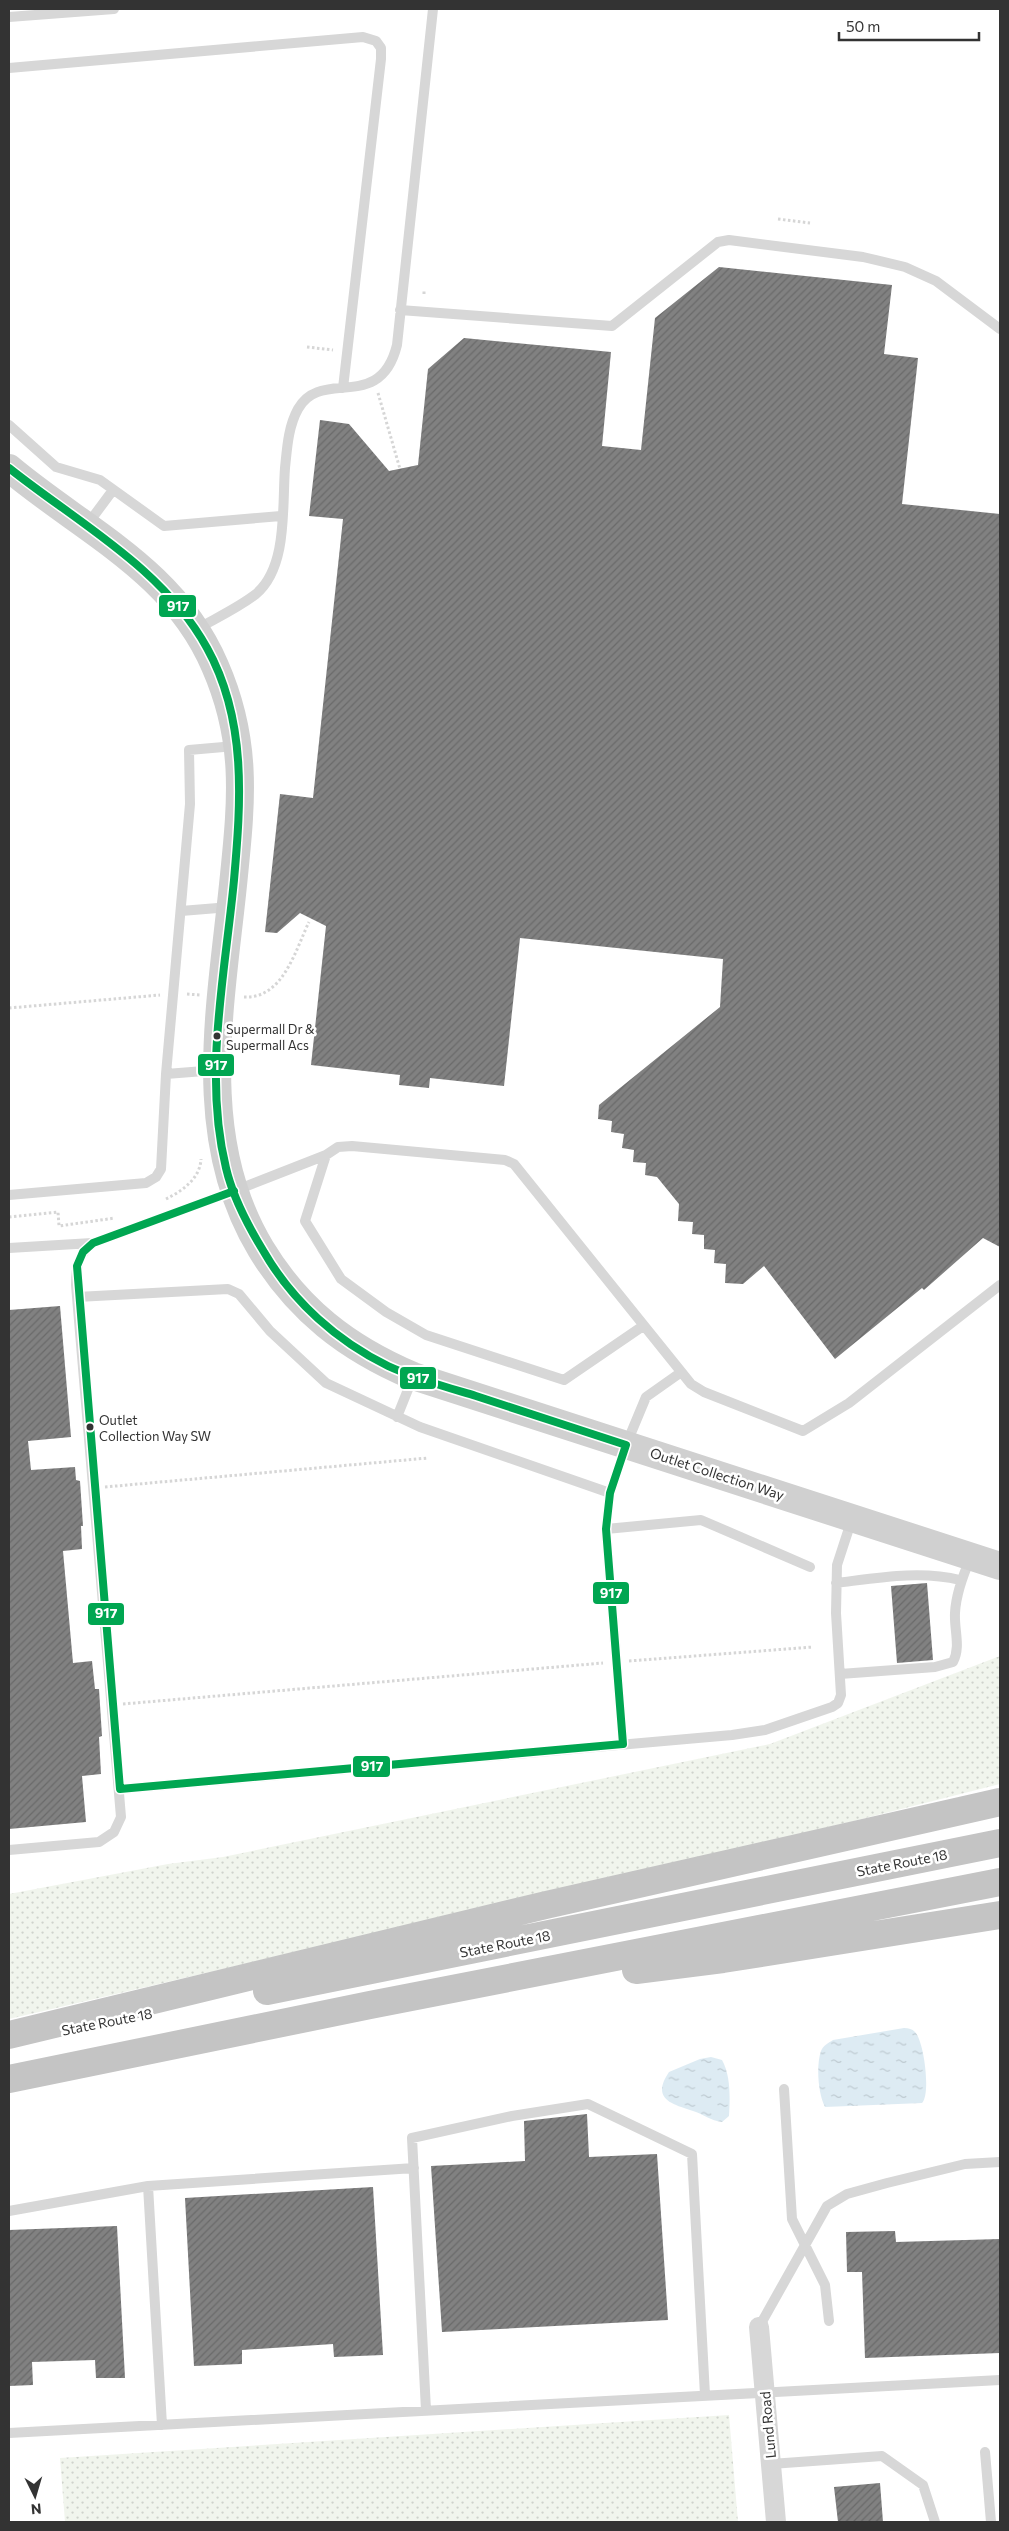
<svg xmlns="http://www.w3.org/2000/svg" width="1009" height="2531" font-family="Commissioner,sans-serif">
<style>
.grass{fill:url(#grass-dots)}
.water{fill:url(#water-ripples)}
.building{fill:url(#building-hatch)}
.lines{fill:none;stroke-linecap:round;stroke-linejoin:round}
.path{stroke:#d6d6d6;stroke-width:3;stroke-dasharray:2.5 2.5;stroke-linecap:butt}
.lane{stroke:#d7d7d7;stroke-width:10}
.street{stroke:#d7d7d7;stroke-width:20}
.secondary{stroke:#d0d0d0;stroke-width:28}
.highway{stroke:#c4c4c4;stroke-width:28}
.bus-1-casing{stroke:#fff;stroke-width:11}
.bus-1{stroke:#00a651;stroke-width:8}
.bus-dot{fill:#333;stroke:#fff;stroke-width:2}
.labels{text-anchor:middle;stroke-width:5;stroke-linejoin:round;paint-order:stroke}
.bus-label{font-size:13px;fill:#333;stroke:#fff;text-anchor:start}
.street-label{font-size:14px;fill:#333;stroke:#fff}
.line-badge{stroke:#fff;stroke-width:2}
.badge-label{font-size:14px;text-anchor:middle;font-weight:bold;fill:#fff}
</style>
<defs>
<pattern id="grass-dots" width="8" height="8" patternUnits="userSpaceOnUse" patternTransform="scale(1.25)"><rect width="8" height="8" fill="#f1f5ed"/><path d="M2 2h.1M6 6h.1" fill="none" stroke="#cfd2cc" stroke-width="1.8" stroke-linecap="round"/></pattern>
<pattern id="water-ripples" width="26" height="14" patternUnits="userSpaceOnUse" patternTransform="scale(1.25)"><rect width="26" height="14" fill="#ddebf3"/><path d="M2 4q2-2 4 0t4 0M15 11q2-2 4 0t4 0" fill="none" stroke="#becad1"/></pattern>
<pattern id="building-hatch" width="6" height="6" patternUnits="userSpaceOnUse" patternTransform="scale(1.25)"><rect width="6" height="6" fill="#818181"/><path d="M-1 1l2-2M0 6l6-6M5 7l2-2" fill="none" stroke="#6a6a6a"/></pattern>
</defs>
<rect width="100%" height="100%" fill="#fff"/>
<path class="grass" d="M 1000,1656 L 1000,1784 L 842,1824 L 9,2019 L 9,1894 L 168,1864 L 223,1857 L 770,1744 Z
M 729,2415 L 738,2522 L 65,2522 L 60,2458 Z"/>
<path class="water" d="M 904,2028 C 909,2028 912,2029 915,2032 C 924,2041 931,2094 922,2103 L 825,2107 C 818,2094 816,2065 821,2051 C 823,2046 828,2043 833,2040 Z
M 711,2057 L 722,2060 C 731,2076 730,2099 729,2116 L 722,2122 C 711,2121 703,2114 693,2111 C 671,2104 651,2099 669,2072 L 700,2059 Z"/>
<path class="building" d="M 719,267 L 892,285 L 884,354 L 918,358 L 902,504 L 1000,514 L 1000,1247 L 983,1238 L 924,1290 L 922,1288 L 835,1359 L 764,1266 L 743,1284 L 725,1283 L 726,1264 L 714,1263 L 715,1250 L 704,1249 L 704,1235 L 692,1234 L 693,1222 L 678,1221 L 679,1204 L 657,1177 L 645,1175 L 646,1163 L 633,1162 L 634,1150 L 622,1148 L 624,1134 L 611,1132 L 612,1121 L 598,1119 L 599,1105 L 720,1007 L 723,959 L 520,938 L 504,1086 L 430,1078 L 429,1088 L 399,1085 L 400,1075 L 311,1065 L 326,926 L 300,913 L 277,933 L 265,932 L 280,794 L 313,798 L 343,519 L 309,516 L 320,420 L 349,424 L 389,471 L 418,465 L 428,369 L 464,338 L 611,352 L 602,446 L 641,450 L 655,318 Z
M 60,1306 L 71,1437 L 28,1441 L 31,1470 L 75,1467 L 76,1480 L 80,1481 L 83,1526 L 81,1526 L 82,1549 L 63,1551 L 73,1663 L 92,1661 L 95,1689 L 99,1689 L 102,1736 L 99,1737 L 101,1774 L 82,1776 L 86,1822 L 9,1829 L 9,1310 Z
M 927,1583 L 933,1660 L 897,1663 L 891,1586 Z
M 587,2114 L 589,2157 L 657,2154 L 668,2320 L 442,2332 L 431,2166 L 525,2161 L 524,2121 Z
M 373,2187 L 383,2355 L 334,2357 L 333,2344 L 242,2350 L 242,2364 L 194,2366 L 185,2198 Z
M 117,2226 L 125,2378 L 96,2378 L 95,2360 L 32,2362 L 33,2385 L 9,2386 L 9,2230 Z
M 895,2231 L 896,2242 L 1000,2239 L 1000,2353 L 865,2358 L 862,2272 L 847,2272 L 846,2232 Z
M 880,2483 L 883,2522 L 838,2522 L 834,2487 Z"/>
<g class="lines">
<path class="path" d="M 778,219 L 810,223
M 424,294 L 424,289
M 307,347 L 333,350
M 378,393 L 400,469
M 187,994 L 200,995
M 244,997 C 283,999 295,951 309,922
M 9,1008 L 160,995
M 166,1199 C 182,1191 200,1179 201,1159
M 9,1217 L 58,1212 L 59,1226 L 115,1218
M 105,1487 L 428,1458
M 629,1661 L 813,1647
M 123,1704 L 603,1663"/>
<path class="lane" d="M 9,17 L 114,9
M 9,68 L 363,37 L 376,41 L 381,48 L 381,59 L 343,388
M 400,310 L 612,326 L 718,242 L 729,240 L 863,257 L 905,267 L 936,281 L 1000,329
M 9,425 L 56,467 L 100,480 L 164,526 L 281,516
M 87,525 L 113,490
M 197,629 C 216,618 238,608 256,594 C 288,567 282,507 285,468 C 287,449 288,427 298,409 C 321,367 380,414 397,345 L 433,9
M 181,911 L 230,907
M 166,1074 L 217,1070
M 326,1155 L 305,1221 L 341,1279 L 386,1312 L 426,1335 L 564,1380 L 643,1326
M 9,1195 L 146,1183 L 156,1177 L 161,1169 L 166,1074 L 190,804 L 189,750 L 235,746
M 9,1248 L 92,1243
M 77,1297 L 228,1289 L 239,1294 L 270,1331 L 326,1383 L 420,1427 L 610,1493
M 397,1417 L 413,1377
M 606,1529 L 701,1520 L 810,1567
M 836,1583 C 877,1578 920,1570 960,1580
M 840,1674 L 935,1667 L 953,1662 C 961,1647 954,1630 955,1613 C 956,1593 963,1575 971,1557
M 623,1744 L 606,1529 L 610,1493 L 626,1445 L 646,1397 L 680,1373
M 120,1789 L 732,1735 L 765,1730 L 832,1707 L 838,1703 L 841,1695 L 836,1613 L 837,1565 L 852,1519
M 9,1850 L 99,1842 L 114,1832 L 121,1817 L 76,1285 C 76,1267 78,1254 93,1243 L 234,1191 L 326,1155 L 338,1147 L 352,1146 L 505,1160 L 514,1164 L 691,1384 L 704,1392 L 803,1431 L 849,1403 L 1000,1285
M 784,2089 L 792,2219 L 825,2285 L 829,2321
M 9,2211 L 148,2186
M 759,2327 L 827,2206 L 847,2194 L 887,2183 L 965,2164 L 1000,2162
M 426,2410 L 412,2138 L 512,2116 L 588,2104 L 692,2154 L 705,2395
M 162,2425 L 148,2186 L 414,2168
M 9,2433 L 1000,2380
M 985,2452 L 991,2522
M 771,2464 L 882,2456 L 923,2485 L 935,2522"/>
<path class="street" d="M 759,2327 L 776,2522"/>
<path class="secondary" d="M 9,468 C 84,531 174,570 215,666 C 247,739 242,797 234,875 C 222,1000 192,1135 261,1249 C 298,1310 347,1348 413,1376 L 1000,1566"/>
<path class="highway" d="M 636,1970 L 723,1959 L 1000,1915
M 267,1991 L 1000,1843
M 9,2035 L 546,1905 L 1000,1802
M 9,2079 L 370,2005 L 1000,1882"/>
<g class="bus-1-casing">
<path id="bus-1" d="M 9,468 C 78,523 163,568 207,648 C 247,720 241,801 234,880 C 225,975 203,1074 226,1168 C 233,1198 248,1226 264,1252 C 293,1302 337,1341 388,1366 C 416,1379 446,1387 476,1396 C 526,1412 576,1429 626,1445
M 623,1744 L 606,1529 L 610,1493 L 626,1445
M 120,1789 L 77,1266 L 83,1252 L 93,1243 L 234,1191
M 120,1789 L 623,1744"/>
</g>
<use href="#bus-1" class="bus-1"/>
</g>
<g class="bus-dot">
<circle cx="217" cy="1036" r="4.5"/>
<circle cx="90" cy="1427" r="4.5"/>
</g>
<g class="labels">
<g class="bus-label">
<text x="226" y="1034">Supermall Dr &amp;<tspan x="226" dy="16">Supermall Acs</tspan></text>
<text x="99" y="1425">Outlet<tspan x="99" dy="16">Collection Way SW</tspan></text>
</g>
<g class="street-label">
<text transform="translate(717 1474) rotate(18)" y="5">Outlet Collection Way</text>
<text transform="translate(902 1863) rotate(-11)" y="5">State Route 18</text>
<text transform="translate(505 1944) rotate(-11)" y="5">State Route 18</text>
<text transform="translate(107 2022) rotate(-11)" y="5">State Route 18</text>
<text transform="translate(768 2425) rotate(-95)" y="5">Lund Road</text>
</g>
</g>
<g class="line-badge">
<rect x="158" y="594" width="39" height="24" rx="5" fill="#00a651"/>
<rect x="197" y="1053" width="38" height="24" rx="5" fill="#00a651"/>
<rect x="399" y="1366" width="38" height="24" rx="5" fill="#00a651"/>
<rect x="592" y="1581" width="38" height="24" rx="5" fill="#00a651"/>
<rect x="87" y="1602" width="38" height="24" rx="5" fill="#00a651"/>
<rect x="352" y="1755" width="39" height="23" rx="5" fill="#00a651"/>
</g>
<g class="badge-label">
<text x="178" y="611">917</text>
<text x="216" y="1070">917</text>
<text x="418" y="1383">917</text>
<text x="611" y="1598">917</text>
<text x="106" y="1618">917</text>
<text x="372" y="1771">917</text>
</g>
<rect width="1009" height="2531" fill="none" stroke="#333333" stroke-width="20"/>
<g transform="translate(35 2496) rotate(175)" stroke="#ffffff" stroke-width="4" paint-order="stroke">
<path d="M0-4L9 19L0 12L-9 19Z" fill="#333333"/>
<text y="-8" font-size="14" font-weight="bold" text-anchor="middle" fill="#333333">N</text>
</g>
<path d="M839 32v8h140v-8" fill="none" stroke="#333333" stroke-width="2.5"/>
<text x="846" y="32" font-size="15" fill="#333333" stroke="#ffffff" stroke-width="4" paint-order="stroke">50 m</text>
</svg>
